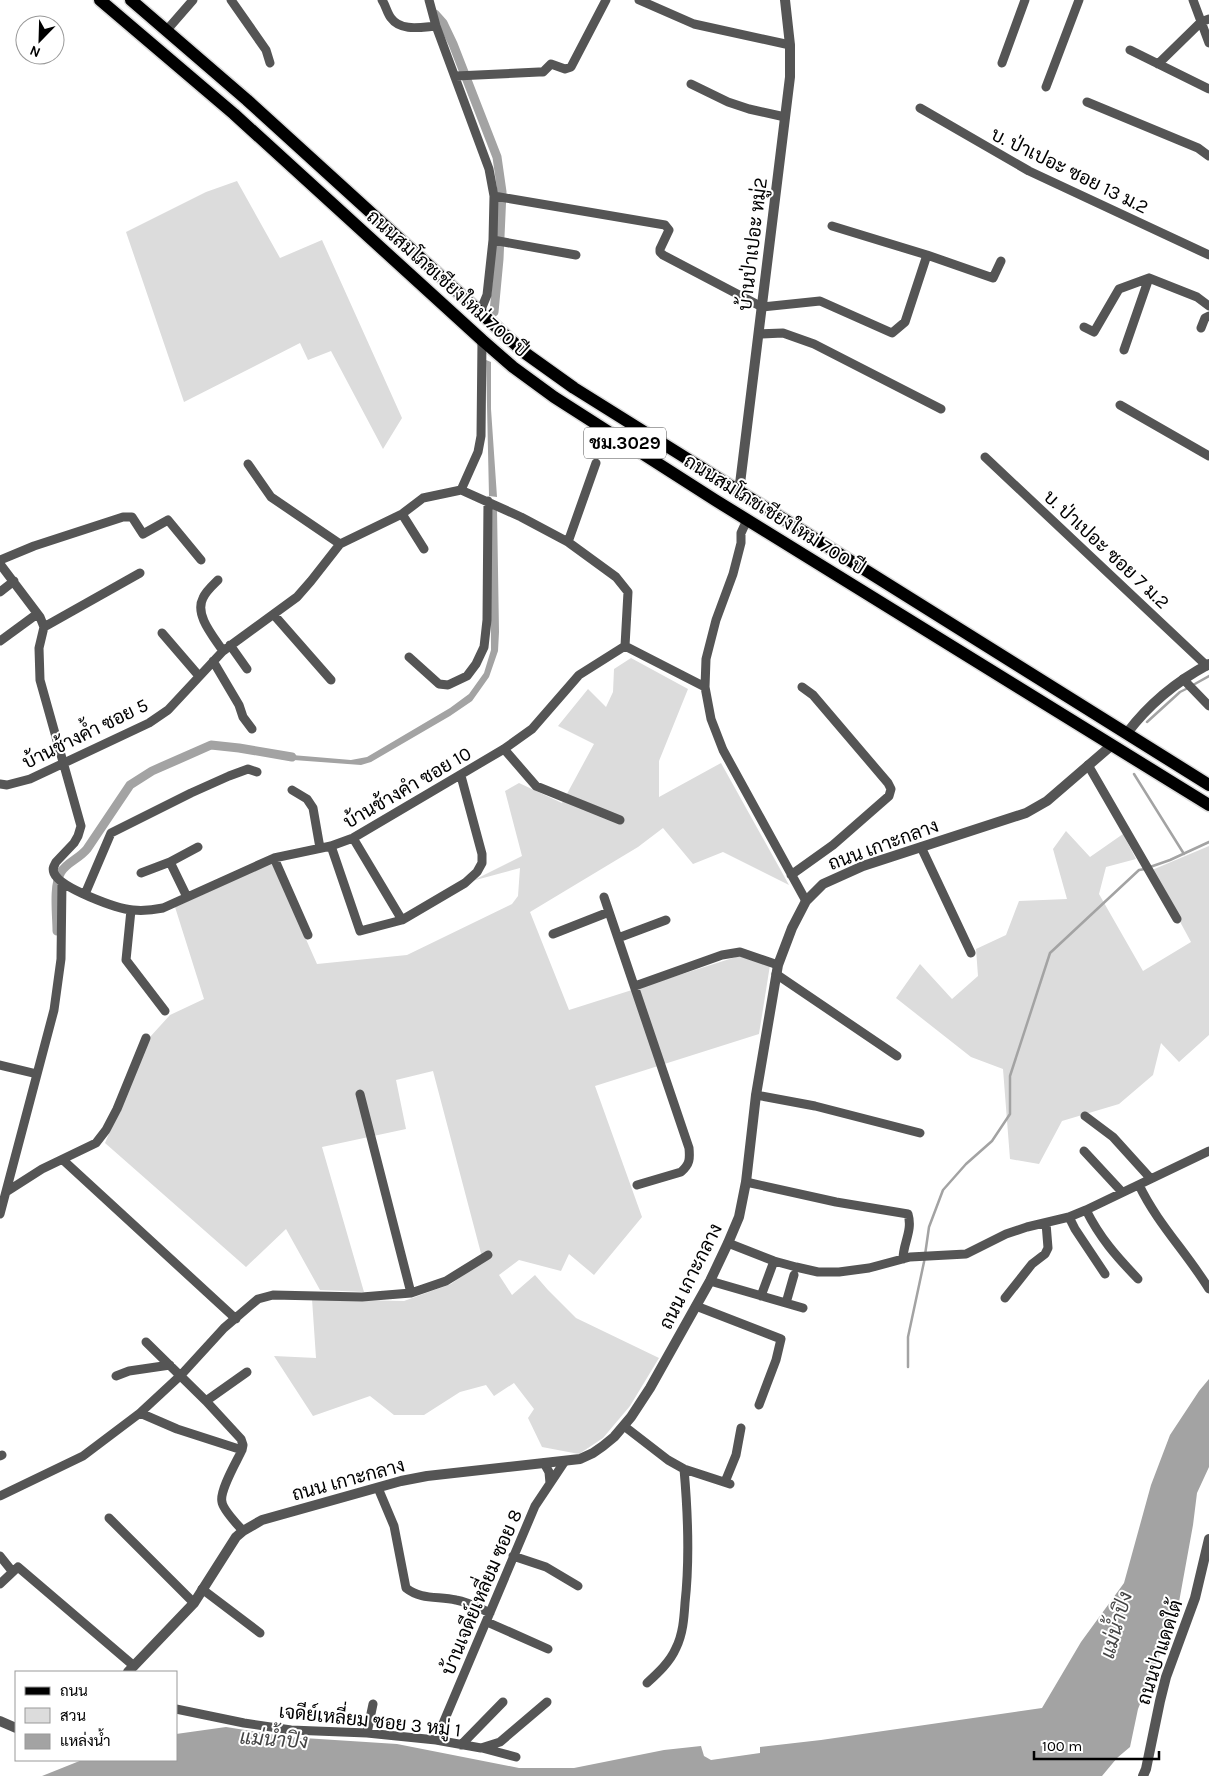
<svg xmlns="http://www.w3.org/2000/svg" width="1209" height="1776" font-family="Karla,Sarabun,sans-serif">
<style>
.green{fill:#dcdcdc}
.water{fill:#a3a3a3}
.lines{fill:none;stroke-linecap:round;stroke-linejoin:round}
.stream{stroke:#a3a3a3;stroke-width:2.5}
.canal{stroke:#a3a3a3;stroke-width:9}
.primary-casing{stroke:#dbdbdb;stroke-width:15}
.minor{stroke:#555;stroke-width:9}
.tertiary{stroke:#555;stroke-width:10}
.primary{stroke:#000;stroke-width:12}
.labels{text-anchor:middle;stroke-width:4;stroke-linejoin:round;paint-order:stroke}
.shield{fill:#fff;stroke:#4c4c4c;stroke-width:1}
.shield-label{font-size:18px;font-weight:bold;fill:#000}
.street-label{font-size:19px;fill:#000;stroke:#fff}
.water-label{font-size:20px;font-style:italic;fill:#444;stroke:#fff}
</style>
<rect width="100%" height="100%" fill="#fff"/>
<path class="green" d="M 237,181 L 280,258 L 322,240 L 402,418 L 383,449 L 331,351 L 308,360 L 300,343 L 184,402 L 126,232 L 206,192 Z
M 631,658 L 688,689 L 659,761 L 659,797 L 721,763 L 789,885 L 723,852 L 693,864 L 663,828 L 638,847 L 530,912 L 569,1010 L 739,956 L 770,965 L 759,1034 L 595,1086 L 642,1217 L 594,1275 L 569,1254 L 561,1271 L 519,1260 L 499,1275 L 512,1295 L 535,1275 L 548,1290 L 576,1318 L 659,1358 L 630,1406 L 603,1438 L 579,1454 L 542,1447 L 528,1418 L 534,1409 L 514,1383 L 494,1396 L 486,1385 L 460,1392 L 424,1415 L 394,1415 L 370,1396 L 313,1416 L 274,1356 L 316,1358 L 312,1299 L 404,1301 L 451,1284 L 483,1261 L 433,1071 L 396,1080 L 406,1129 L 322,1147 L 364,1292 L 320,1290 L 286,1229 L 246,1267 L 105,1143 L 150,1037 L 170,1015 L 204,999 L 175,907 L 272,863 L 317,964 L 407,955 L 512,904 L 518,896 L 520,868 L 472,881 L 522,856 L 505,791 L 519,783 L 562,803 L 594,744 L 558,726 L 588,689 L 606,707 L 613,692 L 614,669 Z
M 1066,831 L 1090,857 L 1123,834 L 1136,859 L 1106,867 L 1099,894 L 1143,971 L 1191,942 L 1152,870 L 1209,846 L 1209,1035 L 1179,1062 L 1161,1043 L 1153,1075 L 1119,1104 L 1062,1121 L 1039,1164 L 1010,1159 L 1003,1069 L 971,1057 L 896,998 L 920,964 L 952,999 L 978,976 L 976,949 L 1006,935 L 1019,901 L 1067,899 L 1053,849 Z"/>
<path class="water" d="M 486,360 L 491,362 L 491,409 L 497,497 L 489,496 Z
M 490,506 L 497,509 L 499,632 L 498,651 L 489,677 L 472,701 L 450,716 L 371,762 L 361,765 L 280,759 L 280,754 L 351,760 L 367,757 L 450,708 L 469,694 L 484,673 L 491,650 Z
M 1209,1379 L 1209,1467 L 1197,1493 L 1193,1525 L 1177,1613 L 1138,1709 L 1130,1747 L 1117,1758 L 1102,1776 L 42,1776 L 82,1760 L 176,1760 L 176,1734 L 226,1727 L 288,1737 L 397,1744 L 519,1768 L 574,1768 L 664,1750 L 701,1746 L 704,1756 L 711,1760 L 760,1753 L 760,1747 L 821,1740 L 1042,1708 L 1081,1642 L 1124,1583 L 1151,1485 L 1170,1435 L 1199,1391 Z"/>
<g class="lines">
<path class="stream" d="M 1193,685 L 1209,676
M 1147,722 L 1180,692 L 1188,688
M 1134,774 L 1184,854
M 1150,867 L 1170,860 L 1209,842
M 908,1367 L 908,1337 L 924,1262 L 929,1227 L 943,1190 L 966,1164 L 992,1141 L 1010,1114 L 1010,1076 L 1050,953 L 1139,870 L 1145,869"/>
<path class="canal" d="M 435,14 L 443,23 L 453,44 L 497,157 L 502,192 L 499,259 L 494,312
M 57,931 C 57,916 53,885 61,872 C 67,862 79,859 87,849 L 130,785 L 152,771 L 211,745 L 239,748 L 292,757"/>
<g class="primary-casing">
<path id="primary" d="M 100,0 L 234,114 L 482,340 L 513,367 L 554,397 L 715,500 L 1209,805
M 131,0 L 247,100 L 525,353 L 574,388 L 1209,785"/>
</g>
<path class="minor" d="M 231,0 L 266,50 L 270,63
M 382,0 C 386,6 387,13 391,18 C 401,32 422,27 436,26
M 429,0 L 436,26 L 489,169 L 494,196 L 493,240 L 487,295 L 480,312
M 639,0 L 694,24 L 790,45
M 1193,0 L 1209,43
M 166,31 L 193,0
M 1130,50 L 1209,89
M 1002,63 L 1025,0
M 1158,64 L 1201,22 L 1209,19
M 456,76 L 539,72 L 543,72 L 551,64 L 565,69 L 571,67 L 606,0
M 691,84 L 728,102 L 749,109 L 785,117
M 1046,87 L 1079,0
M 1087,102 L 1198,148 L 1209,156
M 920,108 L 1029,171 L 1209,255
M 494,196 L 665,225 L 669,230 L 660,249 L 660,252 L 663,255 L 762,307 L 820,301 L 892,333 L 905,322 L 927,255
M 832,226 L 927,255 L 993,278 L 1001,261
M 493,240 L 576,255
M 1084,327 L 1094,332 L 1119,289 L 1149,278 L 1197,297 L 1209,306
M 1201,328 L 1205,318 L 1209,316
M 759,334 L 783,333 L 814,344 L 941,409
M 1124,350 L 1149,278
M 1120,405 L 1209,456
M 985,457 L 1207,666
M 248,464 L 271,497 L 340,544
M 461,490 L 521,517 L 568,542 L 616,577 L 628,592 L 625,646
M 461,490 L 478,452 L 481,436 L 482,340
M 402,514 L 424,549
M 747,520 L 741,533 L 741,543 L 733,574 L 716,620 L 706,659 L 705,687 L 711,719 L 723,750 L 806,901
M 568,542 L 596,463
M 0,560 L 34,546 L 123,517 L 132,517 L 143,534 L 168,520 L 201,560
M 0,564 L 40,617 L 44,627 L 39,648 L 40,680 L 81,826 L 78,836 L 74,843 L 56,862 C 54,866 52,868 54,873 C 60,888 117,909 133,910 C 143,911 153,910 163,908 L 274,858 L 331,846 L 353,838 L 504,749 L 532,729 L 579,675 L 625,646
M 218,580 C 213,585 206,591 203,598 C 194,615 214,637 223,651
M 0,592 L 14,581
M 274,615 L 331,680
M 44,627 L 140,573
M 162,633 L 199,676
M 0,641 L 37,614
M 230,645 L 247,669
M 625,646 L 705,687
M 409,657 L 439,684 L 448,685 L 467,676 L 476,664 L 484,647 L 487,620 L 488,501
M 213,661 L 239,705 L 243,717 L 252,729
M 1183,679 L 1209,706
M 504,749 L 536,786 L 620,820
M 1088,765 L 1177,919
M 0,784 L 7,785 L 30,779 L 149,723 L 168,710 L 223,651 L 297,597 L 311,581 L 340,544 L 402,514 L 423,498 L 461,490
M 292,790 L 307,799 L 313,808 L 320,848
M 353,838 L 402,920
M 331,846 L 360,931 L 402,920 L 465,883 L 477,872 L 482,863 L 482,854 L 461,776
M 921,847 L 971,953
M 274,858 L 308,935
M 170,862 L 187,897
M 141,873 L 170,862 L 198,847
M 791,875 L 833,845 L 889,796 L 891,789 L 888,783 L 813,695 L 802,687
M 85,894 L 111,833 L 191,793 L 229,776 L 248,769 L 257,772
M 604,897 L 689,1148 C 690,1159 690,1164 681,1172 L 637,1185
M 131,910 L 126,960 L 165,1011
M 553,934 L 609,912
M 618,938 L 666,920
M 776,974 L 897,1056
M 635,986 L 722,955 L 740,952 L 778,965
M 0,1065 L 37,1074
M 360,1094 L 411,1293
M 756,1095 L 815,1106 L 920,1133
M 1085,1116 L 1113,1137 L 1151,1179
M 1084,1151 L 1122,1192
M 63,1160 L 236,1319
M 746,1182 L 836,1202 L 908,1214 C 913,1231 903,1243 903,1259
M 1139,1185 C 1157,1223 1187,1253 1209,1289
M 6,1192 L 42,1169 L 96,1143 L 106,1130 L 117,1109 L 146,1038
M 1086,1210 C 1100,1238 1116,1256 1138,1279
M 0,1214 L 54,1010 L 61,959 L 62,882
M 1069,1217 L 1075,1229 L 1105,1274
M 728,1243 L 774,1261 L 796,1267 L 818,1272 L 839,1272 L 869,1268 L 910,1257 L 966,1254 L 1006,1234 L 1027,1227 L 1069,1217 L 1086,1210 L 1209,1151
M 710,1281 L 803,1308
M 761,1296 L 774,1261
M 1005,1298 L 1032,1264 L 1045,1254 L 1048,1248 L 1046,1223
M 786,1303 L 794,1275
M 696,1306 L 781,1339 L 776,1360 L 759,1405
M 146,1342 L 206,1401 L 241,1439 L 243,1445 L 242,1450 C 237,1461 219,1491 222,1502 C 223,1510 237,1524 243,1531
M 116,1376 L 129,1371 L 170,1365
M 206,1401 L 247,1372
M 140,1413 L 177,1429 L 242,1450
M 624,1426 L 668,1460 L 684,1469 L 730,1484
M 0,1456 L 2,1455
M 544,1463 L 549,1472 L 550,1483
M 725,1482 L 736,1455 L 741,1428
M 378,1488 L 394,1526 L 406,1588 C 421,1600 438,1596 456,1600 C 468,1602 479,1608 490,1613
M 0,1496 L 83,1456 L 140,1413 L 181,1375 L 224,1328 L 258,1299 L 273,1295 L 362,1297 L 411,1293 L 446,1281 L 488,1255
M 109,1518 L 194,1603
M 0,1556 L 12,1571
M 513,1556 L 546,1567 L 578,1586
M 0,1584 L 18,1567 L 134,1666
M 202,1589 L 260,1633
M 487,1622 L 548,1649
M 647,1683 C 658,1673 670,1662 676,1648 C 683,1634 684,1618 685,1603 C 690,1558 688,1514 684,1469
M 176,1709 L 244,1723 L 291,1730 L 367,1733 L 436,1740 L 481,1748 L 500,1742 L 547,1702
M 367,1733 L 373,1704
M 436,1740 L 535,1506 L 565,1461
M 461,1745 L 503,1702
M 482,1748 L 516,1757"/>
<path class="tertiary" d="M 739,492 L 790,77 L 790,45 L 785,0
M 1127,733 C 1149,704 1177,681 1209,664
M 128,1672 L 194,1603 L 236,1537 L 243,1531 L 262,1520 L 401,1481 L 427,1476 L 580,1459 L 593,1453 L 603,1446 L 614,1437 L 631,1417 L 650,1388 L 710,1281 L 728,1243 L 739,1217 L 746,1182 L 756,1095 L 778,965 L 792,928 L 806,901 L 823,884 L 863,866 L 1026,813 L 1047,801 L 1112,745
M 0,1721 L 16,1728
M 1143,1776 L 1146,1769 L 1160,1701 L 1166,1677 L 1195,1598 L 1209,1539"/>
<use href="#primary" class="primary"/>
</g>
<g class="labels">
<rect class="shield" x="584" y="427.5" width="82" height="31" rx="4"/>
<g class="shield-label">
<text x="625" y="449">ชม.3029</text>
</g>
<g class="street-label">
<text transform="translate(1070 170) rotate(26)" y="7">บ. ป่าเปอะ ซอย 13 ม.2</text>
<text transform="translate(752 244) rotate(-83)" y="7">บ้านป่าเปอะ หมู่2</text>
<text transform="translate(448 283) rotate(42)" y="7">ถนนสมโภชเชียงใหม่ 700 ปี</text>
<text transform="translate(775 514) rotate(32)" y="7">ถนนสมโภชเชียงใหม่ 700 ปี</text>
<text transform="translate(1107 549) rotate(43)" y="7">บ. ป่าเปอะ ซอย 7 ม.2</text>
<text transform="translate(85 733) rotate(-26)" y="7">บ้านช้างค้ำ ซอย 5</text>
<text transform="translate(407 787) rotate(-30)" y="7">บ้านช้างคำ ซอย 10</text>
<text transform="translate(883 844) rotate(-20)" y="7">ถนน เกาะกลาง</text>
<text transform="translate(690 1276) rotate(-63)" y="7">ถนน เกาะกลาง</text>
<text transform="translate(348 1479) rotate(-15)" y="7">ถนน เกาะกลาง</text>
<text transform="translate(481 1592) rotate(-67)" y="7">บ้านเจดีย์เหลี่ยม ซอย 8</text>
<text transform="translate(1159 1652) rotate(-72)" y="7">ถนนป่าแดดใต้</text>
<text transform="translate(370 1720) rotate(6)" y="7">เจดีย์เหลี่ยม ซอย 3 หมู่ 1</text>
</g>
<g class="water-label">
<text transform="translate(1116 1625) rotate(-74)" y="7">แม่น้ำปิง</text>
<text transform="translate(274 1739) rotate(4)" y="7">แม่น้ำปิง</text>
</g>
</g>
<rect x="15" y="1671" width="162" height="90" fill="#ffffff" stroke="#999999"/>
<rect x="25" y="1687" width="25" height="8" fill="#000000" stroke="#999999"/>
<text x="60" y="1696" font-size="15" fill="#000000">ถนน</text>
<rect x="25" y="1708" width="25" height="15" fill="#dcdcdc" stroke="#999999"/>
<text x="60" y="1721" font-size="15" fill="#000000">สวน</text>
<rect x="25" y="1734" width="25" height="15" fill="#a3a3a3" stroke="#999999"/>
<text x="60" y="1746" font-size="15" fill="#000000">แหล่งน้ำ</text>
<g transform="translate(40 40) rotate(203)"><circle r="24" fill="#ffffff" stroke="#999999"/>
<path d="M0-4L9 19L0 12L-9 19Z" fill="#000000"/>
<text y="-8" font-size="14" font-weight="bold" text-anchor="middle" fill="#000000">N</text>
</g>
<path d="M1034 1751v8h125v-8" fill="none" stroke="#000000" stroke-width="2.5"/>
<text x="1042" y="1751" font-size="15" fill="#000000" stroke="#ffffff" stroke-width="4" paint-order="stroke">100 m</text>
</svg>
